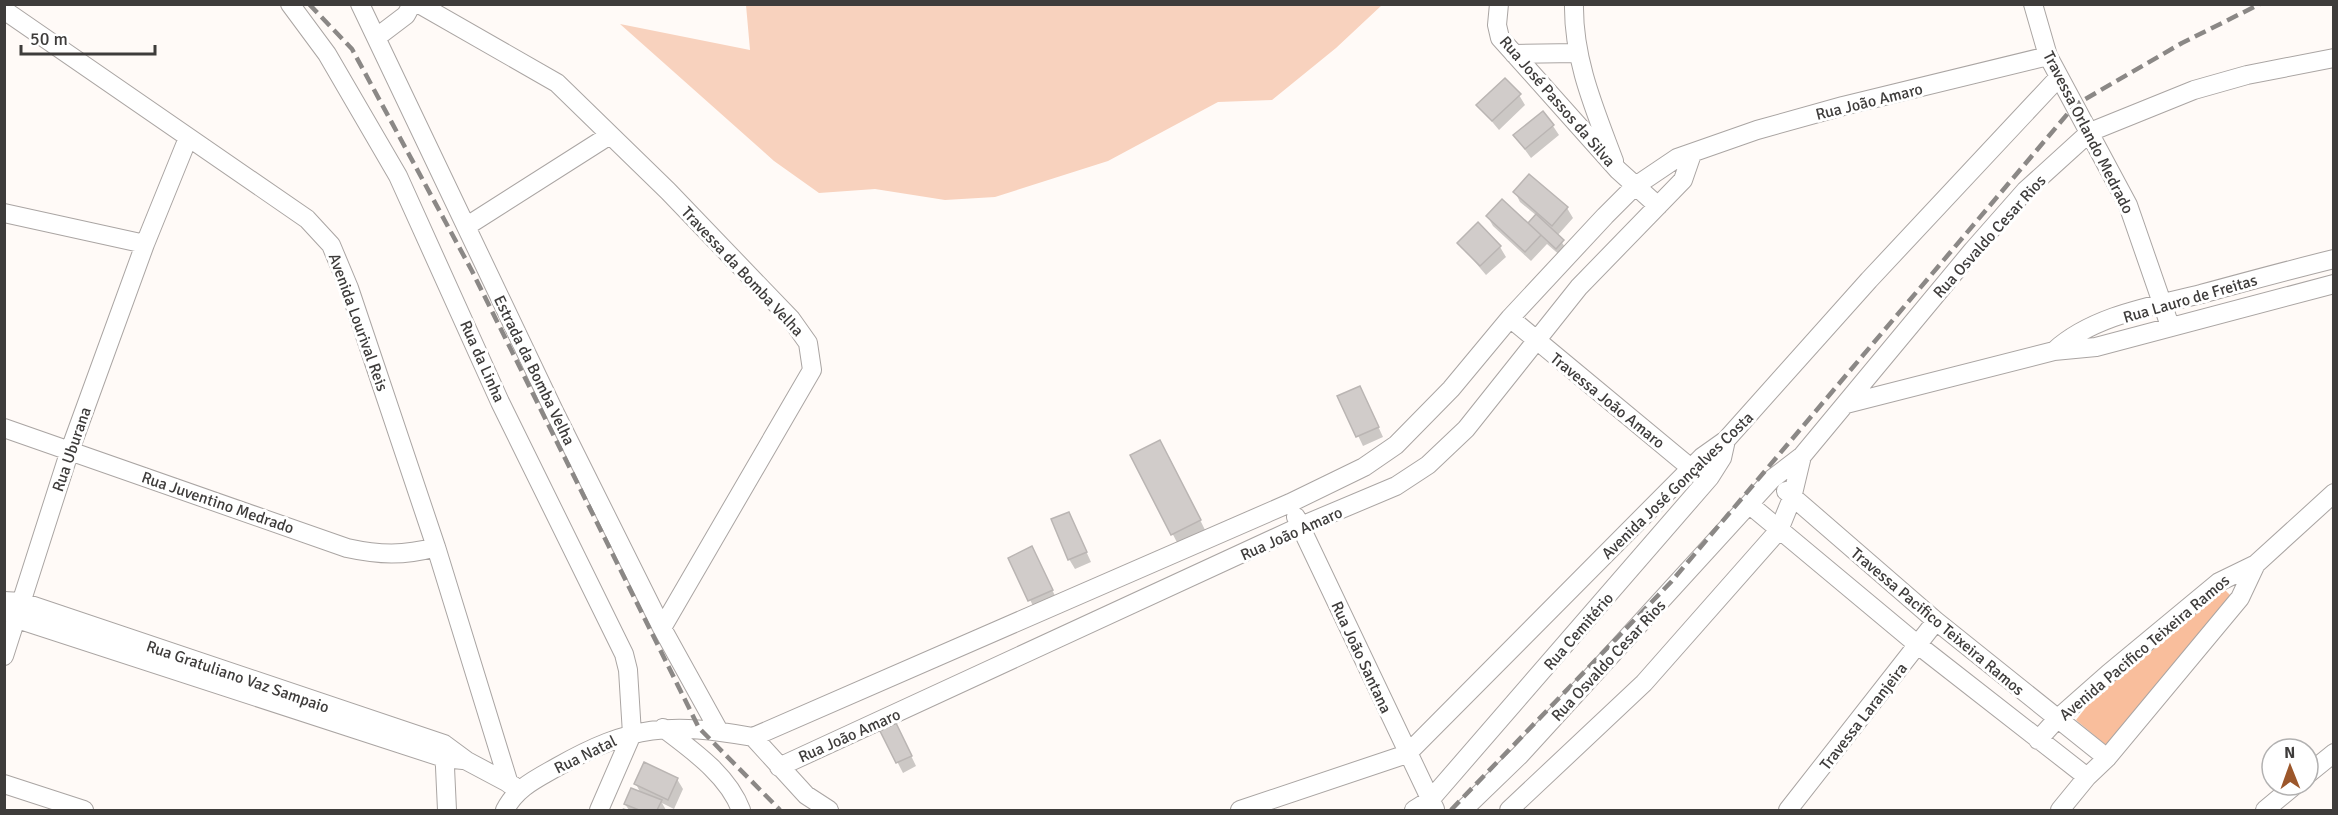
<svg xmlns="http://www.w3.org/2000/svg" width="2338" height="815" font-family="Signika,sans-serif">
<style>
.green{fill:#f9be9c}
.water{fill:#f8d2be}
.shadow{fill:#0003}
.building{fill:#d1ccca;stroke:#bab5b3;stroke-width:1.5}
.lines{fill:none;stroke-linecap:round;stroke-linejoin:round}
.minor-casing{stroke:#aaa5a3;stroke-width:20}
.minor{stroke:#fff;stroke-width:18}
.rail{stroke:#8b8886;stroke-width:4.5;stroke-dasharray:12 6;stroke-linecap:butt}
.labels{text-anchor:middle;stroke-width:6;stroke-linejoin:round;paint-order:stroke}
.street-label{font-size:16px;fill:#3e3c3b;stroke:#fff}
</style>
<rect width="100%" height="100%" fill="#fffaf7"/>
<path class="green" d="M 2225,590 L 2232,597 L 2107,746 L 2076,720 L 2091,701 Z"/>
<path class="water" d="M 746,5 L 746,4 L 1382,5 L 1336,48 L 1272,100 L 1218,102 L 1108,161 L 995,197 L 945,200 L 875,189 L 819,193 L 774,161 L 620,24 L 750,50 Z"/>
<path class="shadow" d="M 1519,95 L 1525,105 L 1499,130 L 1478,105 Z
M 1553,126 L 1559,135 L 1531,158 L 1515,136 Z
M 1529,176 L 1567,208 L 1573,218 L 1557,236 L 1568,251 L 1562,257 L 1547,244 L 1531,261 L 1493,226 L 1488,217 L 1528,225 L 1537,216 L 1520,202 L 1515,192 Z
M 1459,243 L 1500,247 L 1506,257 L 1486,275 Z
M 1360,387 L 1383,437 L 1363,446 L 1339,396 Z
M 1132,456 L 1169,457 L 1208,536 L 1181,550 Z
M 1069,514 L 1091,562 L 1075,569 L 1069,559 Z
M 1010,558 L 1037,558 L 1057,600 L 1035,610 Z
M 882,732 L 901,735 L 916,766 L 903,773 Z
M 677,779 L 683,789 L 674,809 L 662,803 L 666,810 L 622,810 L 623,808 L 629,810 L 625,804 L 641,794 L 636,784 Z"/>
<path class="building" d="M 1505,78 L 1521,94 L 1492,121 L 1476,105 Z
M 1543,111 L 1554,125 L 1525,149 L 1513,135 Z
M 1529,174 L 1568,207 L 1552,226 L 1513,192 Z
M 1502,199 L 1541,235 L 1525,252 L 1486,216 Z
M 1536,214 L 1564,240 L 1556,249 L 1528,223 Z
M 1478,222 L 1501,246 L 1480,266 L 1457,243 Z
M 1360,386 L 1379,427 L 1356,437 L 1337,396 Z
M 1160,440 L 1201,520 L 1171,535 L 1130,455 Z
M 1069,512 L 1087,552 L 1068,560 L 1051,519 Z
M 1032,546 L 1053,590 L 1028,601 L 1008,558 Z
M 896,723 L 912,756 L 896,763 L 880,731 Z
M 644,762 L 678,778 L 668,800 L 634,784 Z
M 631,788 L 662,800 L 657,810 L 639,810 L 624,804 Z"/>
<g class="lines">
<g class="minor-casing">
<path id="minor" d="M 290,4 L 327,54 L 398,176 L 500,402 L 624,654 L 628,670 L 632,734 L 599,810
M 360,4 L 554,411 L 662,628 L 719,731
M 419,4 L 557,83 L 668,191 L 791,319 L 808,343 L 812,370 L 662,628
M 1499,4 L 1497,25 L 1500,38 L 1618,170 L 1658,206
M 1574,4 C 1573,60 1595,110 1614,161
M 2033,4 L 2048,56 L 2128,205 L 2170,326
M 4,10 L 307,219 L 331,245 L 349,288 L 436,547 L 509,784
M 377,37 L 406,15 L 412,4
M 1514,54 L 1577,53
M 4,213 L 145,244
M 467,226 L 610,135
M 1510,318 L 1698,474
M 2054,351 C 2092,316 2152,306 2201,294 C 2245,282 2289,270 2334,259
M 1846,404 L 2054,351 L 2096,347 L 2334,284
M 4,428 L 347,548 C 379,555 404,556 436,547
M 1786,491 L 1936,621 L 2107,758
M 1750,505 L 1918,645 L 2087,777
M 1296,517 L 1435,809
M 4,601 L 22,602 L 444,744 L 467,761 L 514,786
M 8,612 L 17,619 L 444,758 L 463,760
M 4,656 L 70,450 L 145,244 L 188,138
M 663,728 C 692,750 728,775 741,810
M 753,737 L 1290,503 L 1364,467 L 1396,445 L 1451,389 L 1510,318 L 1605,216 L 1634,187 L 1677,158 L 1757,130 L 1843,106 L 2048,56
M 753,737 L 806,795 L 829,810
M 2038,740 L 2057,719 L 2108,674 L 2219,582 L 2256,564 L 2334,493
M 444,746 L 447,810
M 779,767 L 1301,526 L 1396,486 L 1428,465 L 1466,429 L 1579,287 L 1683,180 L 1692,154
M 2308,774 L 2334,753
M 4,784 L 84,810
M 505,810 C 516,788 536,779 557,767 C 631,725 670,722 753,737
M 1240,810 L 1407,754 L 1702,457 L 1726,440 L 1869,280 L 2059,77
M 1414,810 L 1430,800 L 1710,477 L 1722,458 L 1726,440
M 1463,810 L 1520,755 L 1772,479 L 1802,456 L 1973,250 L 2025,191 L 2090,132 L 2194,90 L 2247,75 L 2334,58
M 1509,810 L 1644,683 L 1779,530 L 1792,498 L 1802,456
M 1788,810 L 1936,621
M 2060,810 L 2087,777 L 2107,758 L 2240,598 L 2256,564
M 2265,810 L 2295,785"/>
</g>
<use href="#minor" class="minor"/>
<path class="rail" d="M 309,4 L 352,49 L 472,271 L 699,728 L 780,810
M 1451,810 L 1671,582 L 2075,105 L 2182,43 L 2260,4"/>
</g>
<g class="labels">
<g class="street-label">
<text transform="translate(1558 101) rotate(49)" y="6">Rua José Passos da Silva</text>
<text transform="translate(1869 101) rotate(-14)" y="6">Rua João Amaro</text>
<text transform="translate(2089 132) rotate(63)" y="6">Travessa Orlando Medrado</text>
<text transform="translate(1989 236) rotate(-48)" y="6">Rua Osvaldo Cesar Rios</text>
<text transform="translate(743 271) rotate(47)" y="6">Travessa da Bomba Velha</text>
<text transform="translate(2190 298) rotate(-16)" y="6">Rua Lauro de Freitas</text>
<text transform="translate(359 322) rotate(70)" y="6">Avenida Lourival Reis</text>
<text transform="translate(483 361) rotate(66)" y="6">Rua da Linha</text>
<text transform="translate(535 370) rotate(64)" y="6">Estrada da Bomba Velha</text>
<text transform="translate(1608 400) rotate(39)" y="6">Travessa João Amaro</text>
<text transform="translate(71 449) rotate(-71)" y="6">Rua Uburana</text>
<text transform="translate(1677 485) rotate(-44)" y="6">Avenida José Gonçalves Costa</text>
<text transform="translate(218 502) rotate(19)" y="6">Rua Juventino Medrado</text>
<text transform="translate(1291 533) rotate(-24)" y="6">Rua João Amaro</text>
<text transform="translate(1938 621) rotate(40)" y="6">Travessa Pacifico Teixeira Ramos</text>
<text transform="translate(1578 631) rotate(-49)" y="6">Rua Cemitério</text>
<text transform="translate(2144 647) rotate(-40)" y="6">Avenida Pacifico Teixeira Ramos</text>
<text transform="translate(1362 657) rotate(65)" y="6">Rua João Santana</text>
<text transform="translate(1608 660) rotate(-47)" y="6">Rua Osvaldo Cesar Rios</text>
<text transform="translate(238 676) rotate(19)" y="6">Rua Gratuliano Vaz Sampaio</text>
<text transform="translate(1863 716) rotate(-52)" y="6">Travessa Laranjeira</text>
<text transform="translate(849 735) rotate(-24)" y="6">Rua João Amaro</text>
<text transform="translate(585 754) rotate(-26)" y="6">Rua Natal</text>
</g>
</g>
<rect width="2338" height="815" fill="none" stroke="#3e3c3b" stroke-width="12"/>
<g transform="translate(2290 767) rotate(359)"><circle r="28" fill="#ffffff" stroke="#b2b1b1" stroke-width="1.5"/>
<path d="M0-4.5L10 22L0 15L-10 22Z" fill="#9c572b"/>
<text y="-9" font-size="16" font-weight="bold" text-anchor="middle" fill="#3e3c3b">N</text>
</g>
<path d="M21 45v9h134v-9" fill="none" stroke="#3e3c3b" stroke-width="3"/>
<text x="30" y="45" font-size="18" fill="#3e3c3b" stroke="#ffffff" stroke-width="4.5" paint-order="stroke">50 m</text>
</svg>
